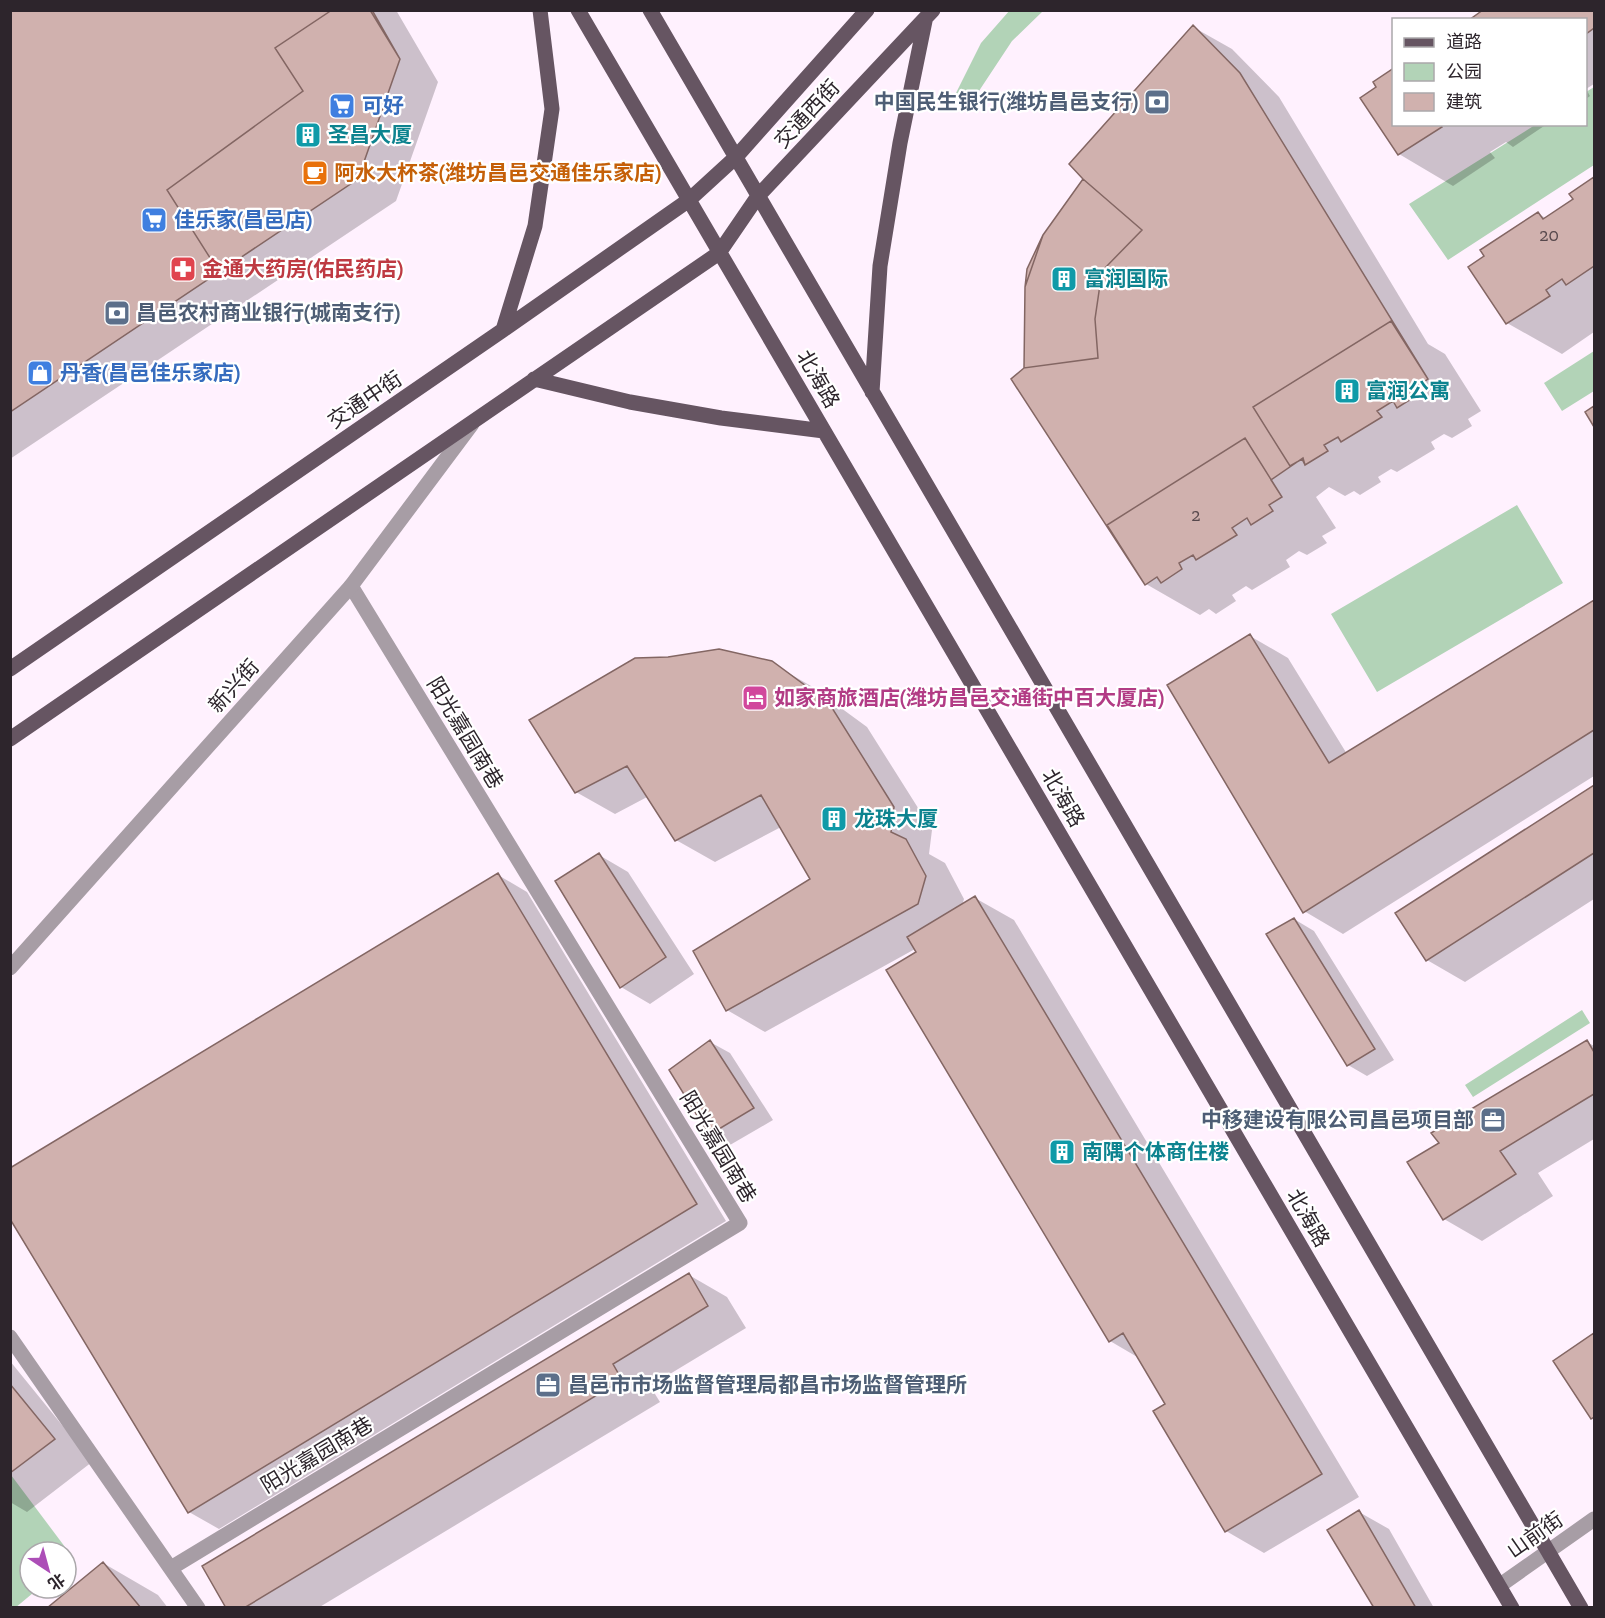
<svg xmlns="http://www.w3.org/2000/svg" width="1605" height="1618" font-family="'Zilla Slab','Noto Sans SC',serif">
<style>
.green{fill:#b2d3b7}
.shadow{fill:#0003}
.building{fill:#d0b1ae;stroke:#836663;stroke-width:1.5}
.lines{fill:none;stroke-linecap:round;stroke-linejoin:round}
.minor{stroke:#a79da5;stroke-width:15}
.tertiary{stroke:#a79da5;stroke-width:15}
.primary{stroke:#665562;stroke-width:15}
.labels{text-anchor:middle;stroke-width:4.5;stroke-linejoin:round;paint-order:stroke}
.number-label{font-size:18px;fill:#56484c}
.service-label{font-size:21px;font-weight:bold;fill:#4e5e75;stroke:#fff;text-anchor:end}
.shop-label{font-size:21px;font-weight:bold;fill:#366cbe;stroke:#fff;text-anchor:start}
.street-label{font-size:21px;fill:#2d252c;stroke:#fff}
.culture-label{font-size:21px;font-weight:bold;fill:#0d838f;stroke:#fff;text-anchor:start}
.food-label{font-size:21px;font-weight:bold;fill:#c56008;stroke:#fff;text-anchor:start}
.health-label{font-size:21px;font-weight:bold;fill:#be3a42;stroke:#fff;text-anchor:start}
.hotel-label{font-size:21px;font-weight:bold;fill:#b23c85;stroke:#fff;text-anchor:start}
</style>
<rect width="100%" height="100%" fill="#fff1fe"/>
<path class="green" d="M 1010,10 L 1043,11 L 1012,41 L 975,97 L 955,95 L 981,43 Z
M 1594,87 L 1594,165 L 1448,260 L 1409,204 L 1535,125 L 1586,124 L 1586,92 Z
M 1594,351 L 1594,391 L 1562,411 L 1544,383 Z
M 1517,505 L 1563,583 L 1377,692 L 1331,614 Z
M 1582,1010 L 1590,1023 L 1473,1097 L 1465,1085 Z
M 11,1475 L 74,1559 L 66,1566 L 66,1552 L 30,1552 L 30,1588 L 39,1588 L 15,1608 L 10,1607 Z"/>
<path class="shadow" d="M 10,10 L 396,10 L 438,82 L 396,201 L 10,459 Z
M 1485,10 L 1594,10 L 1594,84 L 1586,89 L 1590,96 L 1586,99 L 1586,20 Z
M 1193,27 L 1232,49 L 1279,97 L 1428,344 L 1445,354 L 1481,411 L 1468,419 L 1472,426 L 1452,438 L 1444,434 L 1431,442 L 1435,449 L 1397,472 L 1391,469 L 1378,477 L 1381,482 L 1360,495 L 1354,491 L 1345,496 L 1329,487 L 1316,497 L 1336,528 L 1322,536 L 1327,543 L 1307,555 L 1299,551 L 1286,560 L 1290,567 L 1252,590 L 1246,586 L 1232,595 L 1236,601 L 1216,614 L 1209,609 L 1200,615 L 1146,584 L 1026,368 Z
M 1378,88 L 1394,124 L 1547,124 L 1513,147 L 1506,142 L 1490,152 L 1495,158 L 1453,186 L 1399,154 Z
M 1594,179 L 1594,332 L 1562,354 L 1507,323 L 1539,214 L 1547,219 L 1575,199 L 1571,194 Z
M 1594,602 L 1594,776 L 1343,934 L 1304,911 L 1250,636 L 1288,658 L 1347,754 Z
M 771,663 L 811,686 L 867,727 L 932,830 L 929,854 L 945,863 L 964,899 L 962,906 L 975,898 L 1014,920 L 1359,1497 L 1264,1553 L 1226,1531 L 1167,1405 L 1139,1358 L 1110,1341 L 915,949 L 765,1032 L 727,1010 L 812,879 L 781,827 L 715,862 L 676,840 L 649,796 L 615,814 L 576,792 Z
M 1594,787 L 1594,899 L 1465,982 L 1427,960 L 1397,913 Z
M 599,855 L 628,872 L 694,974 L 650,1004 L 621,987 L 557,881 Z
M 498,875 L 527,892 L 726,1221 L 219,1529 L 189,1512 Z
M 1294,919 L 1314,931 L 1394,1060 L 1367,1076 L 1348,1065 Z
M 710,1042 L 730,1053 L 773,1120 L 730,1145 L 710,1134 Z
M 1587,1042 L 1594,1046 L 1594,1139 L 1538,1173 L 1553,1196 L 1482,1241 L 1444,1219 L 1441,1143 Z
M 689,1275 L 727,1297 L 746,1328 L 650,1386 L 660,1402 L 318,1608 L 228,1608 Z
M 1594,1335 L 1594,1419 L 1555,1362 Z
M 10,1361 L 92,1462 L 27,1512 L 10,1502 Z
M 1359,1512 L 1389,1529 L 1434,1608 L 1376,1608 Z
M 103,1563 L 158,1595 L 168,1608 L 49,1608 Z"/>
<path class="building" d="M 10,10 L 372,10 L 400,59 L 358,179 L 10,412 Z
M 332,10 L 370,10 L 400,59 L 358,179 L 219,272 L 167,190 L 303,91 L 275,48 Z
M 1483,10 L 1594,10 L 1594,28 L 1586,34 L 1586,20 L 1469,20 Z
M 1193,25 L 1240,73 L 1428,379 L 1415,388 L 1419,394 L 1397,408 L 1393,401 L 1377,411 L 1382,417 L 1341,442 L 1338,437 L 1324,445 L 1328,451 L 1305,465 L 1303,458 L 1271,480 L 1282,497 L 1269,505 L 1273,511 L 1251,525 L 1247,518 L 1232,528 L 1237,535 L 1196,560 L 1193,555 L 1179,563 L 1182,569 L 1161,583 L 1157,577 L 1145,585 L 1011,379 L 1024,368 L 1025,287 L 1027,269 L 1043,235 L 1083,179 L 1069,164 Z
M 1394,68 L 1394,124 L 1440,124 L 1442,127 L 1398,155 L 1360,98 L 1376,87 L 1373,82 Z
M 1594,177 L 1594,266 L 1566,285 L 1562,279 L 1546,290 L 1550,296 L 1506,324 L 1468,267 L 1484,256 L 1480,250 L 1538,212 L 1543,219 L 1573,199 L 1569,194 Z
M 1083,179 L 1142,230 L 1102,271 L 1095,319 L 1098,358 L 1024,368 L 1025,287 L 1043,235 Z
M 1391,321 L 1428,379 L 1415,388 L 1419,394 L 1397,408 L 1393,401 L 1377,411 L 1382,417 L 1341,442 L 1338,437 L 1324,445 L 1328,451 L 1305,465 L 1302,459 L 1290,466 L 1253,407 Z
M 1594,406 L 1594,427 L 1585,412 Z
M 1245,438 L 1282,497 L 1269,505 L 1273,511 L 1251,525 L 1247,518 L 1232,528 L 1237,535 L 1196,560 L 1193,555 L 1179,563 L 1182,569 L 1161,583 L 1157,577 L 1145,585 L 1107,525 Z
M 1594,600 L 1594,730 L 1303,913 L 1167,685 L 1250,634 L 1329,763 Z
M 719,649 L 772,661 L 829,703 L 894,807 L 891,832 L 906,839 L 926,876 L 918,904 L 726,1011 L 693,951 L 810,879 L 761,795 L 675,841 L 627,766 L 575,793 L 529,720 L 635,658 L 668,657 Z
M 1594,785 L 1594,853 L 1426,961 L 1395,913 Z
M 599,853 L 666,957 L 620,988 L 555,881 Z
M 498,873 L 697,1204 L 188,1513 L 10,1219 L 10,1168 Z
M 975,896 L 1322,1474 L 1225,1532 L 1153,1411 L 1165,1404 L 1123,1333 L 1109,1342 L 886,970 L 916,952 L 907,937 Z
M 1294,918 L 1375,1049 L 1347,1066 L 1266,934 Z
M 710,1040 L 754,1108 L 709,1135 L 669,1070 Z
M 1587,1040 L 1594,1052 L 1594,1094 L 1500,1151 L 1516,1174 L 1443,1220 L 1407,1162 L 1439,1143 L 1431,1133 Z
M 689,1273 L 708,1306 L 613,1364 L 622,1380 L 244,1608 L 226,1608 L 202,1566 Z
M 1594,1333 L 1594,1417 L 1591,1419 L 1553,1361 Z
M 10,1384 L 55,1439 L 10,1473 Z
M 1359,1510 L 1416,1608 L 1374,1608 L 1327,1530 Z
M 103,1562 L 141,1608 L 47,1608 Z"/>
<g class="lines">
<path class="minor" d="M 10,1337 L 198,1608
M 171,1568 L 740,1223 L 351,586"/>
<path class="tertiary" d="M 10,968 L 351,586 L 472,424
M 1499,1586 L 1594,1519"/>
<path class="primary" d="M 578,10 L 1512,1608
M 650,10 L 1581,1608
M 503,330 L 535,226 L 552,109 L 540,10
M 534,379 L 630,402 L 721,418 L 824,431
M 872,392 L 880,266 L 900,143 L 925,21
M 10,669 L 503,330 L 689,200 L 736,157 L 867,10
M 10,739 L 719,253 L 758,196 L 933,10"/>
</g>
<defs>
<g id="bank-square" transform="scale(1.35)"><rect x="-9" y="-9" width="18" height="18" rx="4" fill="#5c6f8a" stroke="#fff"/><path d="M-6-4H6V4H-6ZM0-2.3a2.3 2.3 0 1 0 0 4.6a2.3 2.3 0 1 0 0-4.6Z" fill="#fff"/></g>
<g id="supermarket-square" transform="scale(1.35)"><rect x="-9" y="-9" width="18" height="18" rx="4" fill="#3f7fe0" stroke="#fff"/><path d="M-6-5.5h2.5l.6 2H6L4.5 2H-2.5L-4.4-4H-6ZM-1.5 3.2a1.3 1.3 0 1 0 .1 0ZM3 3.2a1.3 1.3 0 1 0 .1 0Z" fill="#fff"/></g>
<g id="building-square" transform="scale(1.35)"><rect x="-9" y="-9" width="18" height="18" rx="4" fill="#0f9aa8" stroke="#fff"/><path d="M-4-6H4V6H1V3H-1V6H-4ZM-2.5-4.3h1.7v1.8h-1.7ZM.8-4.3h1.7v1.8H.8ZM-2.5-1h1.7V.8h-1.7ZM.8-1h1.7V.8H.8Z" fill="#fff"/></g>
<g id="cafe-square" transform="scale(1.35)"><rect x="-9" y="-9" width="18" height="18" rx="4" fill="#e8710a" stroke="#fff"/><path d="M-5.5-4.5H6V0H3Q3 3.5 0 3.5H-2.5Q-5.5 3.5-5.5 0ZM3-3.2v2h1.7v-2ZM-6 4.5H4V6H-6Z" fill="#fff"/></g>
<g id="pharmacy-square" transform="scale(1.35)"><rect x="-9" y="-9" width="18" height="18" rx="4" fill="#e0444e" stroke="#fff"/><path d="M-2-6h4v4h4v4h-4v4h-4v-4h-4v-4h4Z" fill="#fff"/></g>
<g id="shop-square" transform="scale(1.35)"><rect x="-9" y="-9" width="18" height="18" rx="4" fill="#3f7fe0" stroke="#fff"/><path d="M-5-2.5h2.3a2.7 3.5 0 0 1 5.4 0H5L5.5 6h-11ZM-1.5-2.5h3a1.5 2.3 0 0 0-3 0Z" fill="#fff"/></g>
<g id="hotel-square" transform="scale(1.35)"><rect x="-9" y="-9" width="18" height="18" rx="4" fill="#d1479c" stroke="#fff"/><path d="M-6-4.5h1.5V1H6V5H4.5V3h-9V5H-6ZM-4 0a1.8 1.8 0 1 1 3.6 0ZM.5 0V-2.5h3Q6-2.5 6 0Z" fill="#fff"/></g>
<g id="office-square" transform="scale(1.35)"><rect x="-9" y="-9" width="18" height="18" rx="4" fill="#5c6f8a" stroke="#fff"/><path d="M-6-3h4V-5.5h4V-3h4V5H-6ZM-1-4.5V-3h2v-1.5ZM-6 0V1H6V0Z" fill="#fff"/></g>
</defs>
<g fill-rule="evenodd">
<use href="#bank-square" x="1157" y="102"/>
<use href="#supermarket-square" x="342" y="106"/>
<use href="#building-square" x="308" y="135"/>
<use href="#cafe-square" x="315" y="173"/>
<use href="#supermarket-square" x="154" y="220"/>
<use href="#pharmacy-square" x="183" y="269"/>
<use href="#building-square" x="1064" y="279"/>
<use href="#bank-square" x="117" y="313"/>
<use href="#shop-square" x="40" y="373"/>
<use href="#building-square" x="1347" y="391"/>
<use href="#hotel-square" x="755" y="698"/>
<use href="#building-square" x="834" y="819"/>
<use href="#office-square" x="1493" y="1120"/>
<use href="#building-square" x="1062" y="1152"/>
<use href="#office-square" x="548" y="1385"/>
</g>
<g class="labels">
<g class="number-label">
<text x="1549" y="241">20</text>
<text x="1196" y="521">2</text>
</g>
<g class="service-label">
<text x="1138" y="109">中国民生银行(潍坊昌邑支行)</text>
<text x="136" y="320" text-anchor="start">昌邑农村商业银行(城南支行)</text>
<text x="1474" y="1127">中移建设有限公司昌邑项目部</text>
<text x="568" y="1392" text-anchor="start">昌邑市市场监督管理局都昌市场监督管理所</text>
</g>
<g class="shop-label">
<text x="362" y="113">可好</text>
<text x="174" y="227">佳乐家(昌邑店)</text>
<text x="60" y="380">丹香(昌邑佳乐家店)</text>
</g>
<g class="street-label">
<text transform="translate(807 114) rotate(-47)" y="7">交通西街</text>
<text transform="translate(818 379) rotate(60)" y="7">北海路</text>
<text transform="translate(365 400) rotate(-34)" y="7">交通中街</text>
<text transform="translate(234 686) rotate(-48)" y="7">新兴街</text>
<text transform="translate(465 733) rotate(59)" y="7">阳光嘉园南巷</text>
<text transform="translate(1063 798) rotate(60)" y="7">北海路</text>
<text transform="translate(718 1147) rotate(59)" y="7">阳光嘉园南巷</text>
<text transform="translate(1308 1218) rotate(60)" y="7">北海路</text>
<text transform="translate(317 1455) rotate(-31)" y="7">阳光嘉园南巷</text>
<text transform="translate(1535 1535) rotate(-35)" y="7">山前街</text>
</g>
<g class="culture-label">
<text x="328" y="142">圣昌大厦</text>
<text x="1084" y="286">富润国际</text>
<text x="1366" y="398">富润公寓</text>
<text x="854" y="826">龙珠大厦</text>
<text x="1082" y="1159">南隅个体商住楼</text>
</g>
<g class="food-label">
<text x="334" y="180">阿水大杯茶(潍坊昌邑交通佳乐家店)</text>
</g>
<g class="health-label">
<text x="202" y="276">金通大药房(佑民药店)</text>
</g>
<g class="hotel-label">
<text x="774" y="705">如家商旅酒店(潍坊昌邑交通街中百大厦店)</text>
</g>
</g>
<rect width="1605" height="1618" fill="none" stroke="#2d252c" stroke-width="24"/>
<rect x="1392" y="18" width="195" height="108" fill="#ffffff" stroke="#aba8ab" stroke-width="1.5"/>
<rect x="1404" y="38" width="30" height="9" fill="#665562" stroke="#aba8ab" stroke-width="1.5"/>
<text x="1446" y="48" font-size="18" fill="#2d252c">道路</text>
<rect x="1404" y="63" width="30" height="18" fill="#b2d3b7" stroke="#aba8ab" stroke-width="1.5"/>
<text x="1446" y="78" font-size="18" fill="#2d252c">公园</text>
<rect x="1404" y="93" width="30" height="18" fill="#d0b1ae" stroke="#aba8ab" stroke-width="1.5"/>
<text x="1446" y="108" font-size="18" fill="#2d252c">建筑</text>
<g transform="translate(48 1570) rotate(144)"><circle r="28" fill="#ffffff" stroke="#aba8ab" stroke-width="1.5"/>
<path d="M0-4.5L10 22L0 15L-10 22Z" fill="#ac4eb7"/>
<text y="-9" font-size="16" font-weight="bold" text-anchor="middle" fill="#2d252c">北</text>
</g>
</svg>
